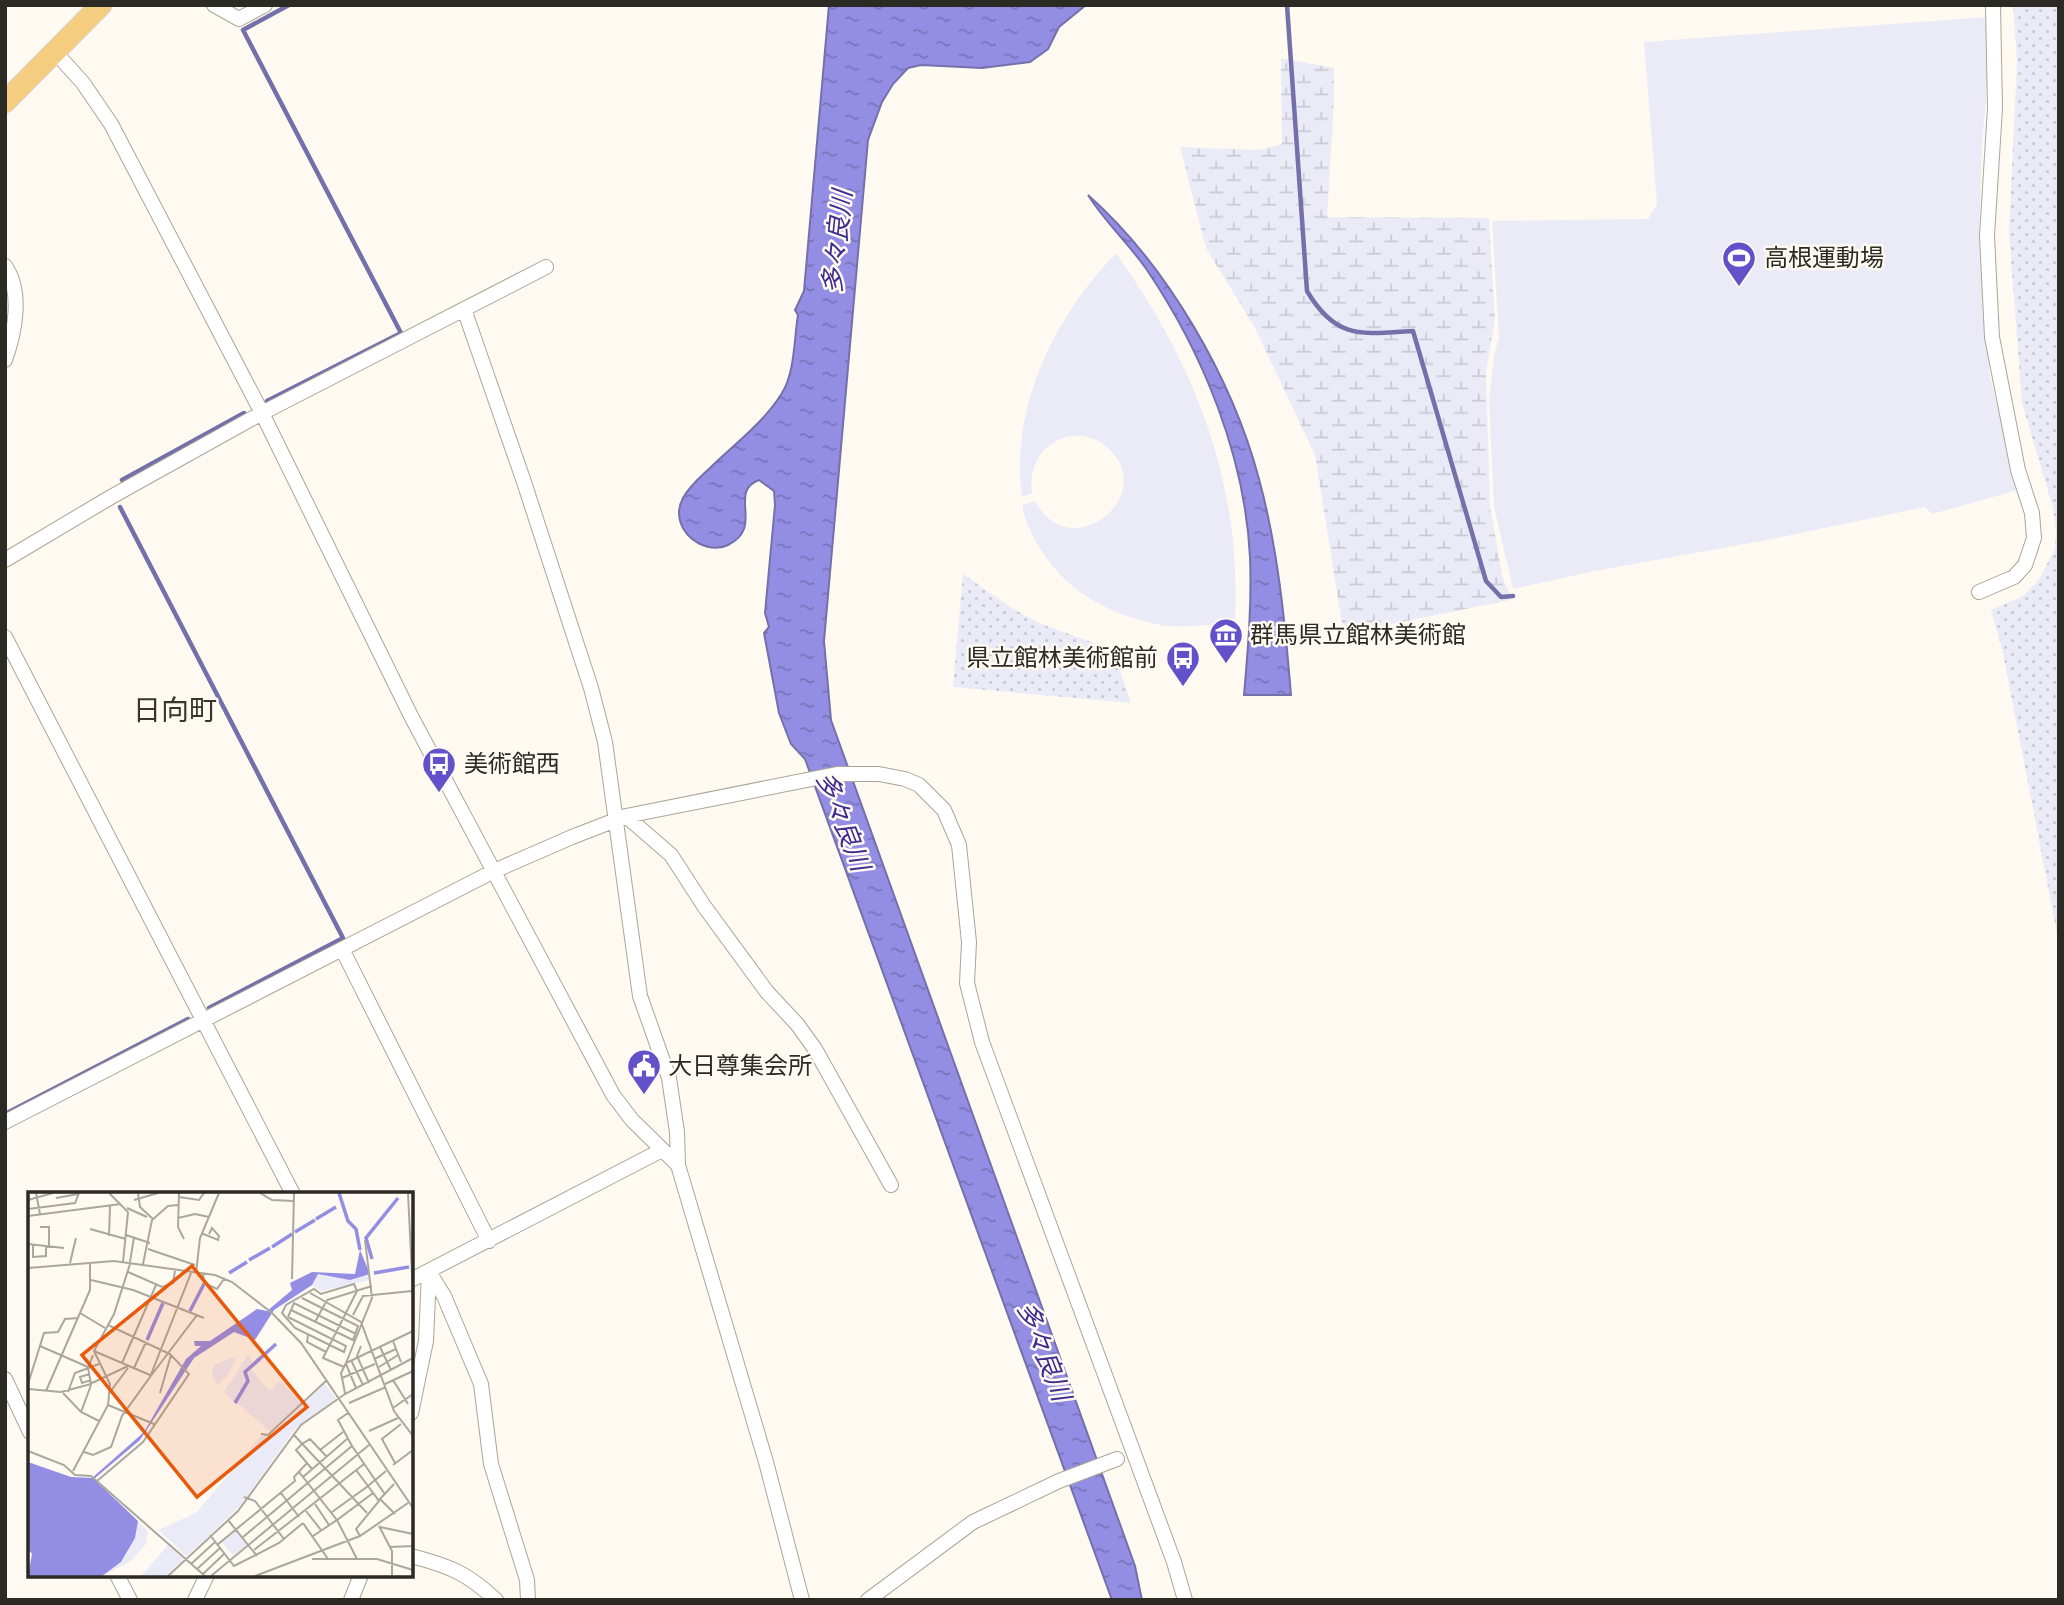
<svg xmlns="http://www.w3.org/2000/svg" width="2064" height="1605" font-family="'Titillium Web','Noto Sans JP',sans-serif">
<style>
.grass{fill:url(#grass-dots)}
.wetland{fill:url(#wetland-marsh)}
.garden{fill:#ebebf8}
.water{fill:url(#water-ripples);stroke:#7470aa;stroke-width:2}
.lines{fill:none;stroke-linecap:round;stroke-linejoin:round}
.stream{stroke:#7470aa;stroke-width:4.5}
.minor-casing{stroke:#aca598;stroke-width:16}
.highway-casing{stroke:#d9d9d8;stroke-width:23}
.minor{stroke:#fff;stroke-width:14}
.highway{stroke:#f4cd81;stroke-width:21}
.labels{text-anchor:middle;stroke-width:5;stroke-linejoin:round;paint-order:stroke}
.poi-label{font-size:24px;fill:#2c2a24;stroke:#fefaf1;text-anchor:start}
.water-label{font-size:26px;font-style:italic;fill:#3f2c8f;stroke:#fefaf1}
.quarter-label{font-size:28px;fill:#3a342a;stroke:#fefaf1}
.inset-river{fill:none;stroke:#938ee4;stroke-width:3.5}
.inset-road{fill:none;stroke:#aaa79f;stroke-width:2}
.view{fill:#e8590c;fill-opacity:0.15;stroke:#e8590c;stroke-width:3.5}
.inset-edge{fill:none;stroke:#2c2a24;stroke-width:3.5}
</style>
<defs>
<pattern id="grass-dots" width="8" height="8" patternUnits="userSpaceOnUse" patternTransform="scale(1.75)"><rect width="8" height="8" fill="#ebebf8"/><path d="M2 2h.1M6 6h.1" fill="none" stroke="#cacad4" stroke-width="1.8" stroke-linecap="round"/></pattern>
<pattern id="wetland-marsh" width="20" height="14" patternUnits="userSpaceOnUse" patternTransform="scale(1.75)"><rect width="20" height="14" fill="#ebebf8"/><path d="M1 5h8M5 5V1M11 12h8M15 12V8" fill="none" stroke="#cacad4"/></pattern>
<pattern id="water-ripples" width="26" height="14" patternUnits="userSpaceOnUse" patternTransform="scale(1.75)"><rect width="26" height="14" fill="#938ee4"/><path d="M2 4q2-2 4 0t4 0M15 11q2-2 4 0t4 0" fill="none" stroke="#7874b9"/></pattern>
</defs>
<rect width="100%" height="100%" fill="#fefaf1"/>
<path class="grass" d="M 2013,5 L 2059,5 L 2059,944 L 2003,653 L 1991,610 L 2023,596 L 2038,581 L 2055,549 L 2056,530 L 2053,508 L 2022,403 L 2009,233 L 2017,61 Z
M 963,574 L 1012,608 L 1039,623 L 1113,650 L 1131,703 L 953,687 Z"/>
<path class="wetland" d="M 1281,58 L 1334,68 L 1334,100 L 1327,217 L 1489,218 L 1495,320 L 1486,372 L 1490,506 L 1503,579 L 1511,596 L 1510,600 L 1352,632 L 1342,623 L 1315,455 L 1255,328 L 1206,248 L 1180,147 L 1259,150 L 1282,144 Z"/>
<path class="garden" d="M 1987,17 L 1990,52 L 1982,144 L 1979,238 L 1990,377 L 2018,490 L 1932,514 L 1925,507 L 1767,540 L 1595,571 L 1513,589 L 1494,507 L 1489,400 L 1494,356 L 1499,338 L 1492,221 L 1648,219 L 1657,204 L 1644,42 Z
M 1116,253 C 1196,366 1242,483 1235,623 C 1211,624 1185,629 1161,625 C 1094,612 1045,577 1023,512 L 1023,505 L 1035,501 C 1069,567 1159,497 1109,449 C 1100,440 1087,435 1074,436 C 1044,438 1028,466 1032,493 L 1022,497 C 1010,406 1054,318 1116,253 Z"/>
<path class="water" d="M 829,5 L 1086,5 L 1059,27 L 1048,49 L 1030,62 L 982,68 L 921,65 L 908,68 L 893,84 L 882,102 L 868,140 L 824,641 L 831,720 L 1135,1566 L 1142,1600 L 1112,1600 L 805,759 L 791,744 L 779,713 L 764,633 L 769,627 L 765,613 L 775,505 L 774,491 L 759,480 C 727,492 765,527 728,545 C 718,550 708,548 698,543 C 681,533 674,515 683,498 C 690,485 702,476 712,466 C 736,443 765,421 782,393 C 795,372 794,339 798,315 L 795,310 L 804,291 Z
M 1088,195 C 1167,265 1232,378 1259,479 C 1278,549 1285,622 1291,695 L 1244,695 C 1248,649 1252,603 1250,557 C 1245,456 1203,353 1147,270 C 1129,244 1105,222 1088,195 Z"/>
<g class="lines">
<path class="stream" d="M 1287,5 L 1307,291 C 1336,340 1361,334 1413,331 L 1486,581 L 1501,597 L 1513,596
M 267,401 L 401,333 L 243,30 L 289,5
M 122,480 L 244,413
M 120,507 L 343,938 L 209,1008
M 5,1114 L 188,1019"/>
<g class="minor-casing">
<path id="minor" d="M 214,5 L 239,19 L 265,5
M 56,53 L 83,83 L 111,124 L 262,413 L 411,716 L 613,1095 L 632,1120 L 678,1165 L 766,1462 L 802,1600
M 5,266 C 23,292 15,332 5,360
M 464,309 L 523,479 L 591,688 L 605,742 L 640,996 L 669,1078 L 677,1132 L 678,1165
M 5,560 L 111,497 L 262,413 L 546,267
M 1979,592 L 2014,577 L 2025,565 L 2034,538 L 2032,513 L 2018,470 L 1992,337 L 1987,236 L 1995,108 L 1993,5
M 5,637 L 293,1194
M 626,816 L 671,855 L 704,906 L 767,992 L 797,1024 L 815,1049 L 891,1185
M 342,949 L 489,1241
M 5,1122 L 494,871 L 572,837 L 626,816 L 837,774 L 879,774 L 905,779 L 919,785 L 944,810 L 959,845 L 969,942 L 967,983 L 982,1042 L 1174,1562 L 1185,1600
M 429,1272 L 444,1296 L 481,1384 L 491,1464 L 527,1580 L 528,1600
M 411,1280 L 662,1150
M 5,1379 L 30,1432
M 411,1413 L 426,1341 L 429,1273
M 411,1556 C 450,1566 467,1573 496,1600
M 117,1575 L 130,1600
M 195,1600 L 207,1575
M 351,1600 L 361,1575
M 868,1600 L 973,1522 L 1059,1481 L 1117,1459"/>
</g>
<g class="highway-casing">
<path id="highway" d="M 5,102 L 101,5"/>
</g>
<use href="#minor" class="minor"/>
<use href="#highway" class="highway"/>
</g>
<defs>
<g id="stadium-pin" transform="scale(1.75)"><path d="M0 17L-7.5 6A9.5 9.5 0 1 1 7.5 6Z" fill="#6351ca" stroke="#fefaf1"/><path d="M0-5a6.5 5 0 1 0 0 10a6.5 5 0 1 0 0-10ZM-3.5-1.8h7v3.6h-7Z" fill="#fff"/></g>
<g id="museum-pin" transform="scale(1.75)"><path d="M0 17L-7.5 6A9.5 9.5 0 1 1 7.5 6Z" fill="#6351ca" stroke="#fefaf1"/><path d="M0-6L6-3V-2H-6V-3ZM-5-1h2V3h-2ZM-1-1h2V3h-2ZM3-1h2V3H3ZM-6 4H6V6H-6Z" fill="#fff"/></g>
<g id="bus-pin" transform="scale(1.75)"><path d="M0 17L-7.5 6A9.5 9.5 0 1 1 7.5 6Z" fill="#6351ca" stroke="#fefaf1"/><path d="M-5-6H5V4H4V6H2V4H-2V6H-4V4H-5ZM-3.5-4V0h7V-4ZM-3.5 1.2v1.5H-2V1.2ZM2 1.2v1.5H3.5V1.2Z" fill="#fff"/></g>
<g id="civic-pin" transform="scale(1.75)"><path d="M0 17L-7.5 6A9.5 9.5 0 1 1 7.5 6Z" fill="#6351ca" stroke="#fefaf1"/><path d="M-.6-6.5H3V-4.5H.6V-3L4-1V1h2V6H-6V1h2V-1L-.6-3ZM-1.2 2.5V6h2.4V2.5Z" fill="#fff"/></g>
</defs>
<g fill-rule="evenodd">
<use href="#stadium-pin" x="1739" y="258"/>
<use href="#museum-pin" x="1226" y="635"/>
<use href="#bus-pin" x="1183" y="658"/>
<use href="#bus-pin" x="439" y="764"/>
<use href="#civic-pin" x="644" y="1066"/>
</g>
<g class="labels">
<g class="poi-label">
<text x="1764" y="266">高根運動場</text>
<text x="1250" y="643">群馬県立館林美術館</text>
<text x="1158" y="666" text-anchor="end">県立館林美術館前</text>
<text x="464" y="772">美術館西</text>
<text x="668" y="1074">大日尊集会所</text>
</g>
<g class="water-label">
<text transform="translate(837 242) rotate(-84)" y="9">多々良川</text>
<text transform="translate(843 821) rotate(69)" y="9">多々良川</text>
<text transform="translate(1044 1351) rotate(69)" y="9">多々良川</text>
</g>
<g class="quarter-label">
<text x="175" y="720">日向町</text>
</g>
</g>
<g transform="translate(28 1192)">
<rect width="385" height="385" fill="#fefaf1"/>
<path d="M 297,192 L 308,207 L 268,236 L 211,315 L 159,364 L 130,338 L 168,321 L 233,244 L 242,244 Z" fill="#ebebf8"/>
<path d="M 297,196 L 307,205 L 267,235 L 209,316 L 156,363 L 144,350 L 180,326 L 181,317 L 193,307 L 187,299 L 198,286 L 204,291 L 198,302 L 208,288 L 216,267 L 222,262 L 232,265 L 241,251 L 250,250 L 260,230 ZM 140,353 L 154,366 L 153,370 L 137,384 L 113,384 Z" fill="#ebebf8"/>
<path d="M 334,81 L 342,82 L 342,88 L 294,99 L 284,94 L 290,82 L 322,88 ZM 220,163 L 225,170 L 231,165 L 234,169 L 223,177 L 232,188 L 207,211 L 196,200 ZM 110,329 L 120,339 L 118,352 L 103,369 L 74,384 L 97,365 Z" fill="#ebebf8"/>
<path d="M 209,164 L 201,181 L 190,193 L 184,183 L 186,173 ZM 232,188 L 241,199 L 252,189 L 273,211 L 243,240 L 208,210 ZM 207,338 L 220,352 L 205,364 L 194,350 Z" fill="#ebebf8"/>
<path d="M 332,58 L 342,82 L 322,88 L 290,82 L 284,93 L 246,118 L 227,148 L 206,140 L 166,166 L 112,248 L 66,287 L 110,329 L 107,346 L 93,370 L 74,384 L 0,384 L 4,362 L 0,357 L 0,270 L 43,285 L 64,286 L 116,240 L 158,167 L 173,154 L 167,154 L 166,149 L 182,149 L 229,117 L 239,119 L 264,98 L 262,91 L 284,80 L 327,82 Z" fill="#938ee4"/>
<path class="inset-river" d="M 311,1 L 320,29 L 328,37 L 332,58M 288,27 L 308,15M 267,40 L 287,28M 244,55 L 264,42M 344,67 L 338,46 L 370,6M 221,68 L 242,56M 201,81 L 219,70M 346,81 L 381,75M 162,119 L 176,92M 119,148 L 135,111M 207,211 L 220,189 L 217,180 L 248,152"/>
<path class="inset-road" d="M 8,1 L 12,22M 81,1 L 100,20 L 95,70M 110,1 L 112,15 L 125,27M 151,1 L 150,35 L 156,47M 232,1 L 244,8 L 266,9M 380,1 L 385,103M 151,5 L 171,8 L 176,1M 28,6 L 50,2M 0,8 L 25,1M 106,8 L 130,1M 99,16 L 119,25M 0,17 L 47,11 L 51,1M 0,24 L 93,12M 150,26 L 167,22 L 181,25M 12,35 L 21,35 L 21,54M 62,37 L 98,47M 173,41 L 190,48 L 191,44 L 184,36 L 181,42M 98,43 L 122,51M 81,44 L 82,14M 0,52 L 36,56M 5,53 L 5,65 L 18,64 L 18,54M 120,57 L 167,73M 102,70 L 106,45M 42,71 L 48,46M 115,72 L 124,28 L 140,14 L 150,13M 0,76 L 86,69 L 187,83 L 204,90 L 244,121 L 273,151 L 385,316M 100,80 L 134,95 L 145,91 L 147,79M 168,81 L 172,46 L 191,1M 175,82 L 176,91 L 189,97 L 196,87M 264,87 L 266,1M 63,88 L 105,98 L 176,126M 282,101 L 333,130 L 366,219 L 385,244M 263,118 L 325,148 L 330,134 L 274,106M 52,121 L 77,136M 325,123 L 335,104 L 384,99M 260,125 L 318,154 L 316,160 L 267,136 L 254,121 L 258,113 L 286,97 L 293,102 L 326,92 L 329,99M 260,125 L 266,111 L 328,142M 287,130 L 299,108 L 344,94M 280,143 L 279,150 L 298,160M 365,149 L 373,170M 12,154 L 60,175M 333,154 L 329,164 L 341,191M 352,155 L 363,178M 66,159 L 122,183M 346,167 L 368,157M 323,168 L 335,193M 94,171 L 128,93M 318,171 L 344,106 L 337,48M 318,172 L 328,196M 316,175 L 295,166 L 329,99M 351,175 L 370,163M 106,176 L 118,150M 62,182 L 52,185 L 54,191 L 63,188M 122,185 L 169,123M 314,186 L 347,172M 365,188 L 380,212M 64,191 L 100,174M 0,192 L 16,141 L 30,140 L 37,127 L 50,126M 357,192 L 385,179M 0,197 L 33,200 L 63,192 L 60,176 L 65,163M 18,199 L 62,98 L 62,70M 40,200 L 47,181 L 71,172M 82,200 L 100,176M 35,201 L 53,220 L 71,229M 132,201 L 143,163M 317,201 L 313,181 L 318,171 L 385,139M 321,211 L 358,195M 80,213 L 126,232M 365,216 L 385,202M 53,220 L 63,193M 320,221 L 310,228 L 324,254M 341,239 L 370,226M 233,242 L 240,243 L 299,188M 265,242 L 339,321M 292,258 L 315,240M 0,259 L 36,273 L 47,283 L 63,284 L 177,384M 56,260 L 65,263 L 83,255 L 94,224 L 122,185 L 163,81M 367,271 L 354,247 L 373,232M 365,273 L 385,258M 284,277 L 268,258 L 274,252 L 282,247 L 299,265M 45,279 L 80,213 L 82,192 L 66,159 L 86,122 L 102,72M 271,280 L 309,328 L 345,301M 275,285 L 319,247M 69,289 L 115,250 L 161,182 L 142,162 L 80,133M 253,301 L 271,325M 216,305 L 227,309 L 256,347M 352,307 L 367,322M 351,308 L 366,292M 287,312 L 301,333M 278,319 L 293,338M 304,320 L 340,294 L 328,278M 200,328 L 229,364M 275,331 L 300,367M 351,334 L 364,359 L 364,384M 352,335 L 385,342M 182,343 L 206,374 L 251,351 L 275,331M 285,344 L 309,328 L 329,367M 332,344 L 328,337 L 351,309 L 340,294 L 358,279M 215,345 L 324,254 L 356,301M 189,353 L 267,289 L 266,285 L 279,271M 362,355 L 385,354M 226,358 L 336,272M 284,367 L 349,367 L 385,378M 163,372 L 187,350M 169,377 L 192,356M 175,382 L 196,362M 140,384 L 210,319 L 273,233 L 317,202 L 385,166M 183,384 L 341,253M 227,384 L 332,344 L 380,311M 385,384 L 385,353"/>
<path class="view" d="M 164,74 L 279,215 L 169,305 L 54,163 Z"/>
<rect width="385" height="385" class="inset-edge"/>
</g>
<rect width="2064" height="1605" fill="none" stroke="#2c2a24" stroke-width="14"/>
</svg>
